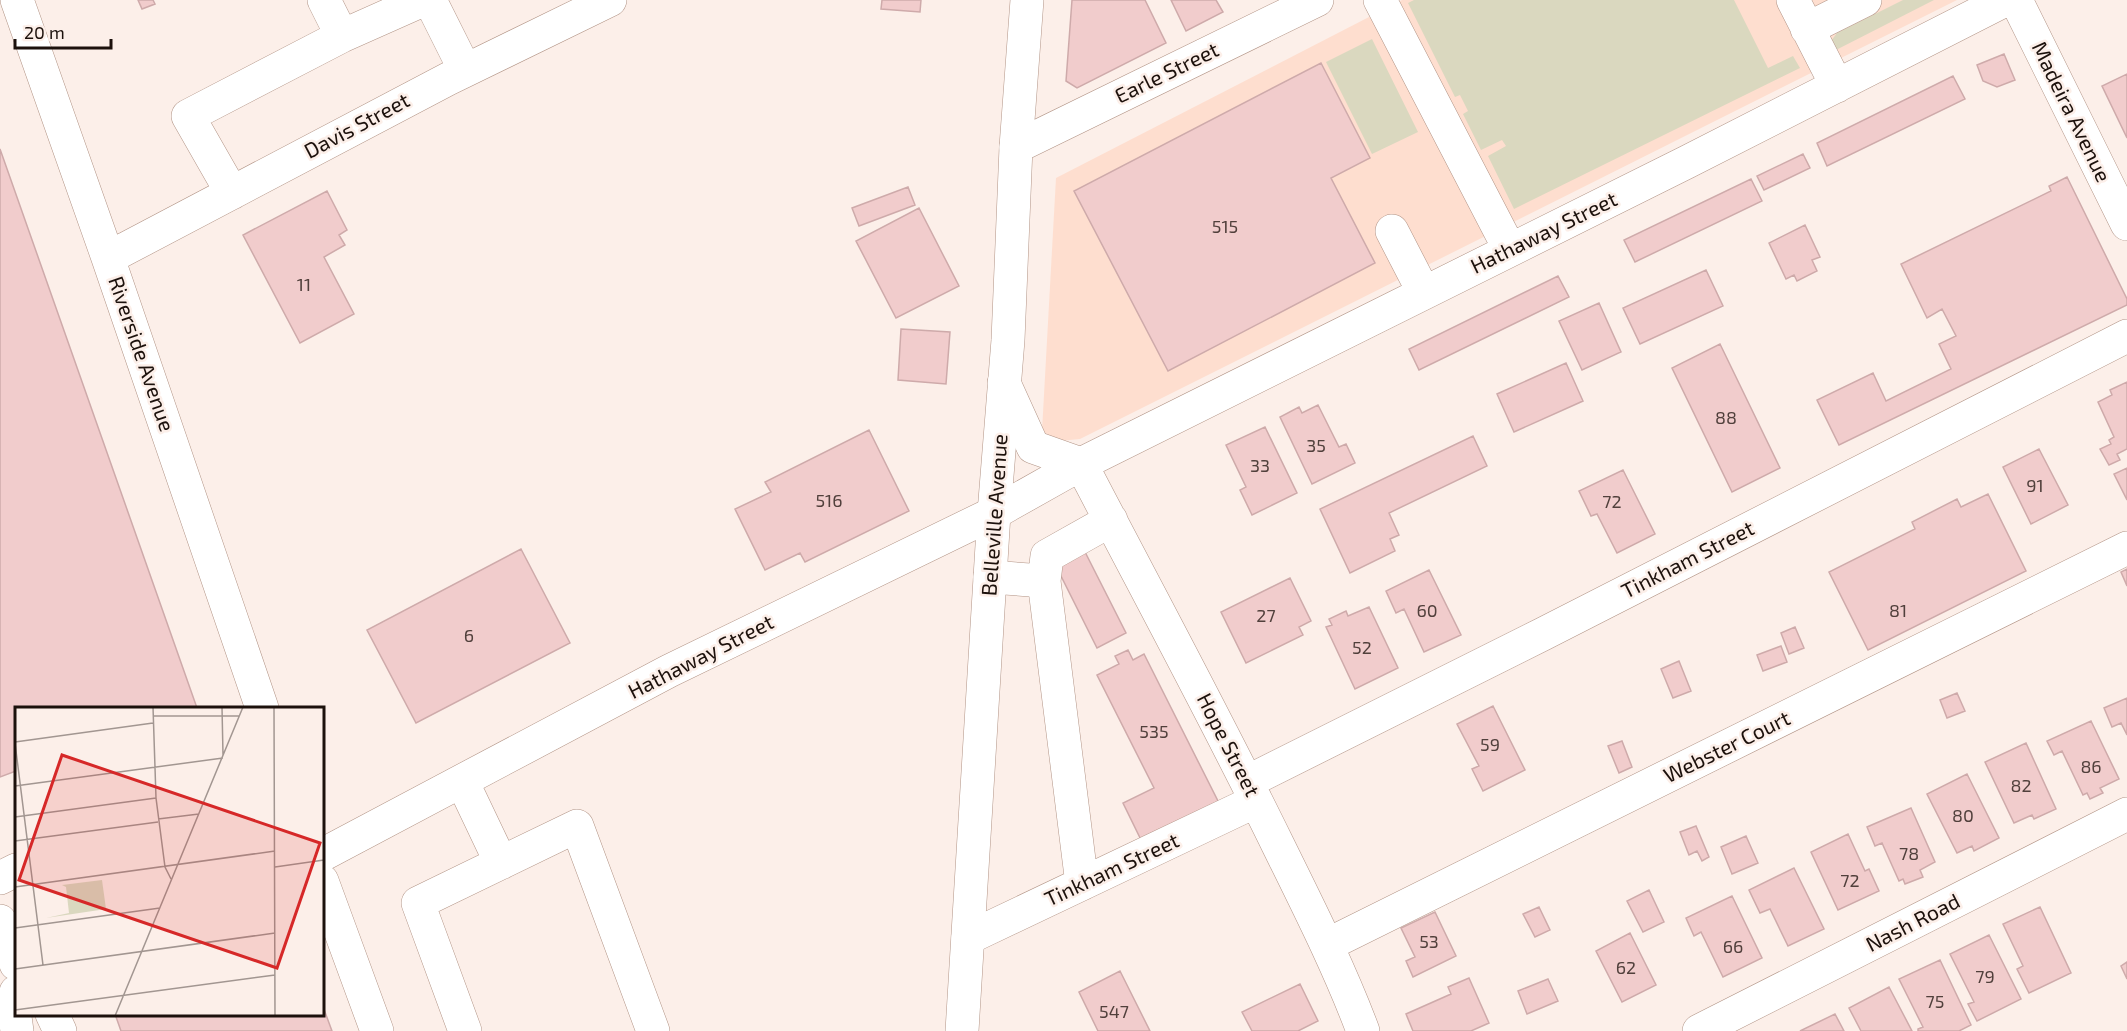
<svg xmlns="http://www.w3.org/2000/svg" width="2127" height="1031" font-family="'Exo 2',sans-serif">
<style>
.built{fill:#fedecf}
.green{fill:#dad8bf}
.building{fill:#f1cccc;stroke:#ceaaaa;stroke-width:1.5}
.lines{fill:none;stroke-linecap:round;stroke-linejoin:round}
.minor-casing{stroke:#b29486;stroke-width:34}
.major-casing{stroke:#b29486;stroke-width:34}
.minor{stroke:#fff;stroke-width:33}
.major{stroke:#fff;stroke-width:33}
.labels{text-anchor:middle;stroke-width:5;stroke-linejoin:round;paint-order:stroke}
.number-label{font-size:18px;fill:#51403c}
.street-label{font-size:21px;fill:#1c110c;stroke:#fcefe9}
.inset-road{fill:none;stroke:#a29691;stroke-width:1.5}
.view{fill:#d62828;fill-opacity:0.15;stroke:#d62828;stroke-width:3}
.inset-edge{fill:none;stroke:#1c110c;stroke-width:3}
</style>
<rect width="100%" height="100%" fill="#fcefe9"/>
<path class="built" d="M 1402,0 L 1957,0 L 1080,439 L 1059,441 L 1042,431 L 1056,178 Z"/>
<path class="green" d="M 1414,0 L 1734,0 L 1768,68 L 1793,56 L 1800,68 L 1514,209 L 1488,156 L 1506,146 L 1502,140 L 1481,150 L 1463,114 L 1468,111 L 1460,95 L 1455,97 L 1408,3 Z
M 1903,0 L 1934,0 L 1834,51 L 1831,41 L 1837,33 Z
M 1372,39 L 1418,132 L 1372,154 L 1326,62 Z"/>
<path class="building" d="M 138,0 L 153,0 L 155,4 L 142,9 Z
M 882,0 L 921,0 L 920,12 L 881,9 Z
M 1072,0 L 1145,0 L 1166,43 L 1077,88 L 1066,81 Z
M 1171,0 L 1216,0 L 1223,12 L 1186,31 Z
M 2004,54 L 2015,80 L 1997,87 L 1983,81 L 1977,65 Z
M 1321,63 L 1370,158 L 1331,178 L 1375,263 L 1168,371 L 1074,191 Z
M 2127,74 L 2127,138 L 2102,86 Z
M 1953,76 L 1965,99 L 1827,166 L 1817,143 Z
M 0,149 L 197,708 L 16,708 L 16,771 L 0,777 Z
M 1803,154 L 1810,168 L 1764,190 L 1757,176 Z
M 2067,177 L 2127,299 L 2127,305 L 1839,445 L 1817,400 L 1873,373 L 1886,401 L 1951,369 L 1939,344 L 1956,336 L 1942,309 L 1927,318 L 1901,264 L 2051,191 L 2049,186 Z
M 1751,179 L 1762,201 L 1635,262 L 1624,240 Z
M 908,187 L 915,205 L 859,226 L 852,208 Z
M 327,191 L 347,230 L 339,235 L 345,245 L 324,257 L 354,314 L 300,343 L 243,235 Z
M 919,208 L 959,286 L 896,318 L 856,241 Z
M 1805,225 L 1820,257 L 1812,260 L 1817,271 L 1797,281 L 1794,275 L 1786,279 L 1769,243 Z
M 1706,270 L 1723,306 L 1640,344 L 1623,308 Z
M 1558,276 L 1569,297 L 1419,370 L 1409,349 Z
M 1599,303 L 1621,352 L 1582,370 L 1559,321 Z
M 901,329 L 950,332 L 946,384 L 898,380 Z
M 1720,344 L 1780,468 L 1732,492 L 1672,368 Z
M 1566,363 L 1583,401 L 1514,432 L 1497,394 Z
M 2127,382 L 2127,449 L 2117,454 L 2120,460 L 2109,465 L 2100,449 L 2111,444 L 2109,440 L 2114,437 L 2098,402 L 2112,395 L 2110,390 Z
M 1318,405 L 1339,447 L 1346,444 L 1355,463 L 1312,484 L 1280,417 L 1299,407 L 1302,413 Z
M 1265,427 L 1297,493 L 1252,515 L 1240,490 L 1246,487 L 1226,445 Z
M 869,430 L 909,511 L 805,562 L 800,553 L 765,570 L 735,509 L 771,492 L 765,482 Z
M 1473,436 L 1487,466 L 1389,513 L 1399,535 L 1390,539 L 1395,551 L 1350,573 L 1320,509 Z
M 2039,449 L 2068,505 L 2031,524 L 2003,467 Z
M 2127,468 L 2127,500 L 2114,474 Z
M 1623,470 L 1655,534 L 1617,553 L 1597,514 L 1591,516 L 1579,491 Z
M 1988,494 L 2026,571 L 1868,650 L 1829,572 L 1915,529 L 1912,522 L 1957,499 L 1961,507 Z
M 1081,544 L 1126,633 L 1097,648 L 1052,558 Z
M 521,549 L 570,643 L 416,723 L 367,630 Z
M 2127,569 L 2127,586 L 2121,572 Z
M 1429,570 L 1461,635 L 1424,652 L 1404,609 L 1396,613 L 1386,591 Z
M 1290,578 L 1311,621 L 1299,627 L 1303,635 L 1246,663 L 1221,612 Z
M 1369,607 L 1398,668 L 1355,689 L 1326,627 L 1332,625 L 1329,619 L 1346,611 L 1348,616 Z
M 1795,627 L 1804,648 L 1789,654 L 1781,633 Z
M 1781,646 L 1787,662 L 1763,671 L 1757,655 Z
M 1128,650 L 1133,660 L 1144,654 L 1222,809 L 1145,848 L 1123,803 L 1154,788 L 1097,675 L 1119,664 L 1115,656 Z
M 1679,661 L 1691,691 L 1673,698 L 1661,669 Z
M 1957,693 L 1965,711 L 1947,718 L 1940,700 Z
M 2127,698 L 2127,735 L 2121,723 L 2112,727 L 2104,708 Z
M 1493,706 L 1525,770 L 1483,791 L 1472,769 L 1479,766 L 1457,724 Z
M 2091,721 L 2119,779 L 2100,788 L 2103,793 L 2090,799 L 2087,793 L 2083,795 L 2062,751 L 2054,755 L 2047,741 Z
M 1622,741 L 1632,767 L 1619,773 L 1608,746 Z
M 2026,743 L 2056,809 L 2034,819 L 2032,815 L 2014,823 L 1985,762 Z
M 1967,774 L 1999,838 L 1974,851 L 1972,846 L 1957,853 L 1927,794 Z
M 1911,808 L 1935,862 L 1920,870 L 1923,877 L 1905,884 L 1903,879 L 1899,881 L 1882,843 L 1875,846 L 1867,827 Z
M 1696,826 L 1709,857 L 1702,861 L 1697,851 L 1689,855 L 1680,832 Z
M 1848,834 L 1865,871 L 1869,869 L 1879,891 L 1838,910 L 1811,852 Z
M 1746,836 L 1758,863 L 1732,874 L 1721,847 Z
M 1794,868 L 1824,929 L 1788,946 L 1770,909 L 1760,913 L 1749,890 Z
M 1649,890 L 1664,922 L 1643,932 L 1627,901 Z
M 1732,896 L 1762,958 L 1723,977 L 1701,932 L 1694,936 L 1686,918 Z
M 1539,907 L 1550,930 L 1535,937 L 1523,914 Z
M 2040,907 L 2071,973 L 2029,993 L 2017,969 L 2023,966 L 2003,924 Z
M 1435,912 L 1456,956 L 1413,977 L 1406,961 L 1415,957 L 1401,928 Z
M 1630,933 L 1656,985 L 1622,1002 L 1596,951 Z
M 1989,935 L 2021,999 L 1977,1021 L 1968,1004 L 1974,1002 L 1950,954 Z
M 1940,960 L 1971,1025 L 1959,1031 L 1918,1031 L 1918,1029 L 1923,1027 L 1899,979 Z
M 2127,962 L 2127,979 L 2121,966 Z
M 1120,971 L 1150,1031 L 1098,1031 L 1079,992 Z
M 1469,978 L 1489,1023 L 1471,1031 L 1413,1031 L 1406,1014 L 1451,994 L 1448,987 Z
M 1548,979 L 1558,1001 L 1527,1014 L 1518,991 Z
M 1300,984 L 1318,1021 L 1298,1031 L 1252,1031 L 1242,1012 Z
M 1889,987 L 1912,1031 L 1861,1031 L 1849,1008 Z
M 322,1004 L 332,1031 L 121,1031 L 115,1014 L 322,1014 Z
M 1835,1014 L 1844,1031 L 1800,1031 Z"/>
<g class="lines">
<g class="minor-casing">
<path id="minor" d="M 17,0 L 108,258 L 262,708
M 324,0 L 342,36
M 430,0 L 465,70
M 1380,0 L 1510,250
M 1793,0 L 1837,86
M 2016,0 L 2127,224
M 1807,29 L 1865,0
M 1016,147 L 1317,0
M 232,193 L 188,116 L 342,36 L 423,0
M 1392,231 L 1424,293
M 108,258 L 448,79 L 610,0
M 1004,383 L 1033,447 L 1081,464 C 1147,591 1215,716 1278,845 C 1308,906 1339,967 1363,1031
M 990,577 L 1044,581 L 1082,884
M 1044,581 L 1047,556 L 1111,520
M 462,781 L 501,863
M 1247,782 L 1543,634 L 2127,336
M 322,855 L 669,671 L 994,513 L 1081,464 L 1687,162 L 2005,0
M 0,878 L 16,870
M 322,881 L 377,1031
M 0,921 L 16,964
M 968,938 L 1256,801
M 1327,945 L 2127,548
M 16,992 L 14,1010 L 17,1031
M 52,1014 L 60,1031
M 465,1031 L 418,903 L 577,826 L 653,1031"/>
</g>
<g class="major-casing">
<path id="major" d="M 962,1031 L 994,513 L 1008,340 L 1016,147 L 1027,0
M 1699,1031 L 2127,814"/>
</g>
<use href="#minor" class="minor"/>
<use href="#major" class="major"/>
</g>
<g class="labels">
<g class="number-label">
<text x="1225" y="233">515</text>
<text x="304" y="291">11</text>
<text x="1726" y="424">88</text>
<text x="1316" y="452">35</text>
<text x="1260" y="472">33</text>
<text x="2035" y="492">91</text>
<text x="829" y="507">516</text>
<text x="1612" y="508">72</text>
<text x="1427" y="617">60</text>
<text x="1898" y="617">81</text>
<text x="1266" y="622">27</text>
<text x="469" y="642">6</text>
<text x="1362" y="654">52</text>
<text x="1154" y="738">535</text>
<text x="1490" y="751">59</text>
<text x="2091" y="773">86</text>
<text x="2021" y="792">82</text>
<text x="1963" y="822">80</text>
<text x="1909" y="860">78</text>
<text x="1850" y="887">72</text>
<text x="1429" y="948">53</text>
<text x="1733" y="953">66</text>
<text x="1626" y="974">62</text>
<text x="1985" y="983">79</text>
<text x="1935" y="1008">75</text>
<text x="1114" y="1018">547</text>
</g>
<g class="street-label">
<text transform="translate(1167 73) rotate(-26)" y="7">Earle Street</text>
<text transform="translate(2071 112) rotate(64)" y="7">Madeira Avenue</text>
<text transform="translate(357 126) rotate(-28)" y="7">Davis Street</text>
<text transform="translate(1544 233) rotate(-26)" y="7">Hathaway Street</text>
<text transform="translate(141 354) rotate(71)" y="7">Riverside Avenue</text>
<text transform="translate(995 515) rotate(-86)" y="7">Belleville Avenue</text>
<text transform="translate(1688 560) rotate(-27)" y="7">Tinkham Street</text>
<text transform="translate(701 657) rotate(-27)" y="7">Hathaway Street</text>
<text transform="translate(1228 745) rotate(63)" y="7">Hope Street</text>
<text transform="translate(1727 747) rotate(-26)" y="7">Webster Court</text>
<text transform="translate(1112 870) rotate(-25)" y="7">Tinkham Street</text>
<text transform="translate(1913 923) rotate(-27)" y="7">Nash Road</text>
</g>
</g>
<g transform="translate(15 707)">
<rect width="309" height="309" fill="#fcefe9"/>
<path d="M 87,173 L 91,202 L 31,211 L 54,206 L 51,180 L 47,178 Z" fill="#dad8bf"/>
<path class="inset-road" d="M 138,0 L 141,91 L 150,160 L 156,172M 207,0 L 208,48M 259,0 L 260,309M 138,9 L 224,9M 0,35 L 138,16M 0,36 L 28,258M 0,79 L 208,51M 0,110 L 141,91M 143,112 L 184,107M 0,134 L 143,115M 260,160 L 309,153M 0,180 L 260,144M 0,221 L 145,201M 0,262 L 260,226M 0,303 L 260,268M 100,309 L 228,0"/>
<path class="view" d="M 47,48 L 305,136 L 262,261 L 4,173 Z"/>
<rect width="309" height="309" class="inset-edge"/>
</g>
<path d="M15 39v9h96v-9" fill="none" stroke="#1c110c" stroke-width="3"/>
<text x="24" y="39" font-size="18" fill="#1c110c" stroke="#fcefe9" stroke-width="4.5" paint-order="stroke">20 m</text>
</svg>
